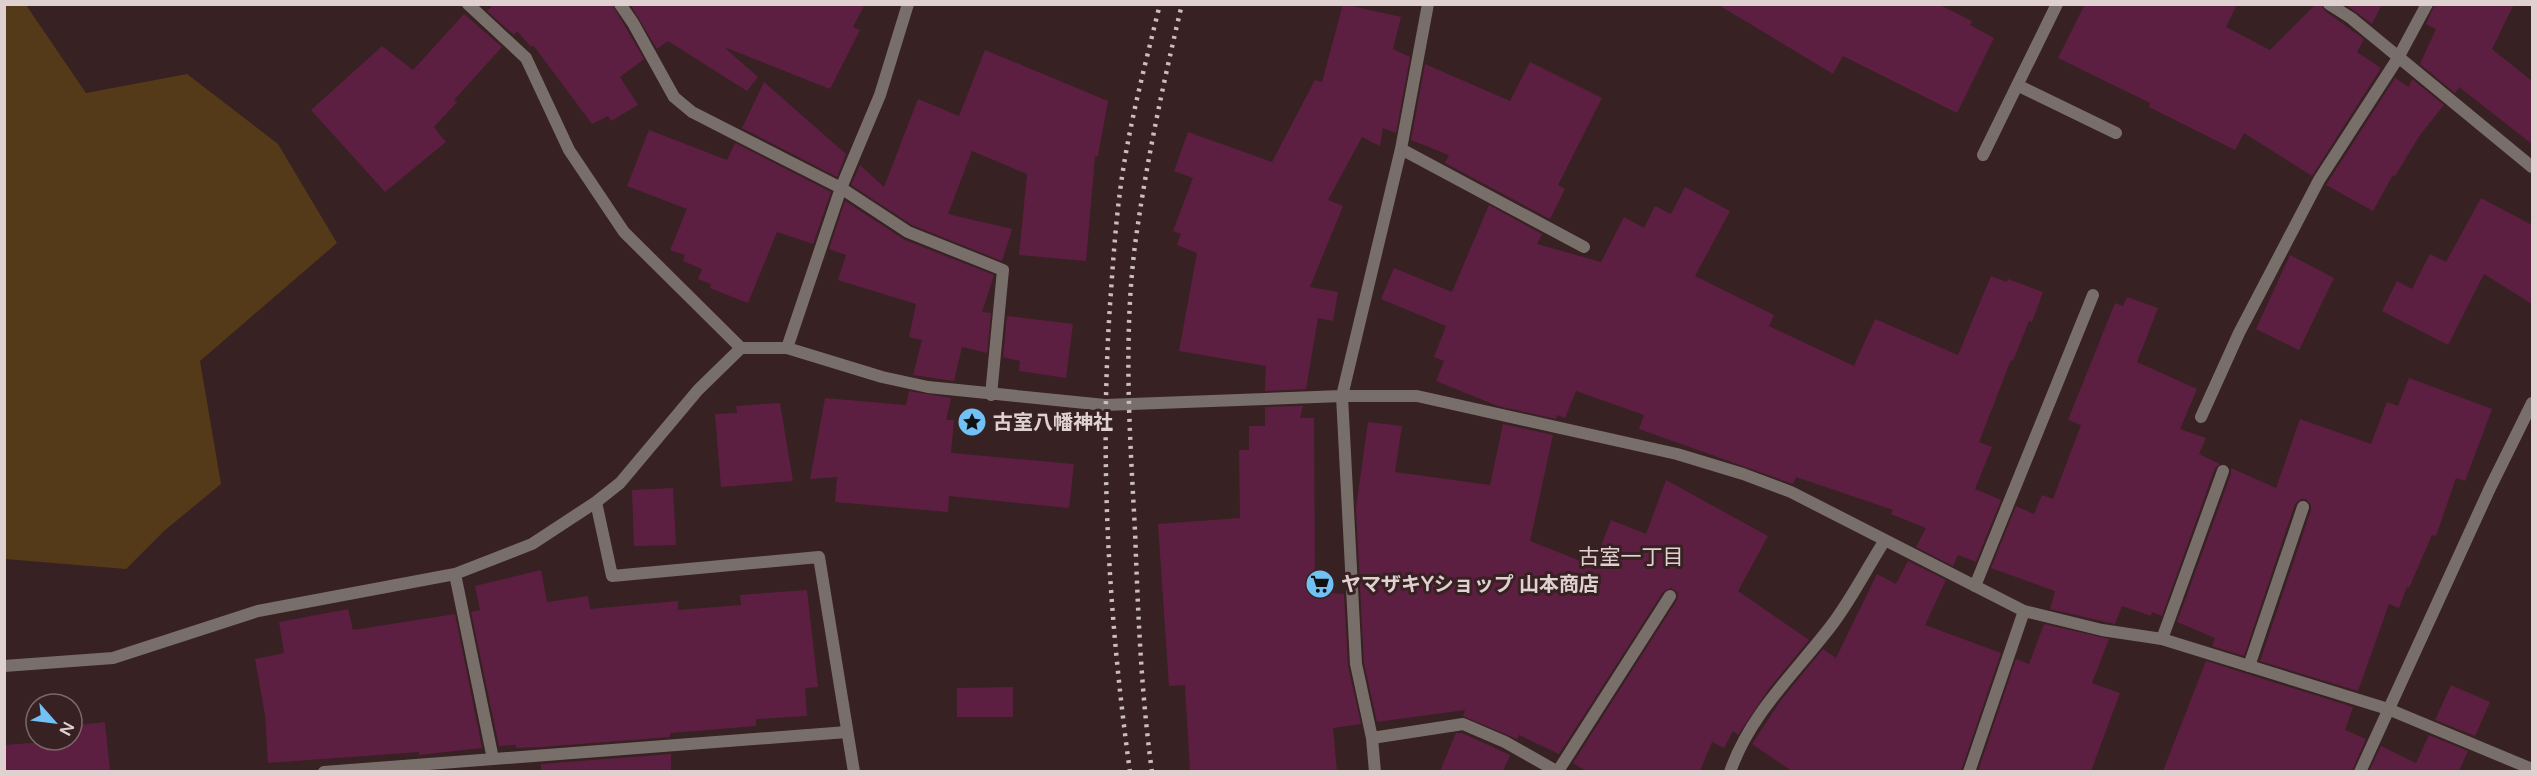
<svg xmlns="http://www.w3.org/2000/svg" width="2537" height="776" font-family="'Varela Round','Noto Sans JP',sans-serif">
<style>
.green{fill:#543a18}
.building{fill:#5d1f41}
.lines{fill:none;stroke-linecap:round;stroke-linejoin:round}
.service{stroke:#796f6a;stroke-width:12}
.minor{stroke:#796f6a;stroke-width:12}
.rail{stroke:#ccbdbd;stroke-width:4.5;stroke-dasharray:3 6;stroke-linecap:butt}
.labels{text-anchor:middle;stroke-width:6;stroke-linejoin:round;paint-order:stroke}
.poi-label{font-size:20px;font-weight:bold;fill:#e0d1d1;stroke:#372122;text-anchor:start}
.neighbourhood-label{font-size:21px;fill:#e0d1d1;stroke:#372122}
</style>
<rect width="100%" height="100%" fill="#372122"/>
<path class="green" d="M 4,5 L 26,5 L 86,93 L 187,74 L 278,144 L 337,243 L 200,361 L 221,484 L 164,531 L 126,569 L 5,559 Z"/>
<path class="building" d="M 494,4 L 612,4 L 644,59 L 620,77 L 638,105 L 611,121 L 608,116 L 592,124 L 533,45 L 531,47 L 517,31 L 514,35 L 487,11 Z
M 630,4 L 865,4 L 853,27 L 860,30 L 830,89 L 724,47 L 758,77 L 747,91 L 668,41 L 657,49 Z
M 1343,4 L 1401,17 L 1393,49 L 1410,57 L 1396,133 L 1383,128 L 1380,146 L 1362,137 L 1328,200 L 1343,206 L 1310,287 L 1338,292 L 1333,321 L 1318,318 L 1306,389 L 1265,391 L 1266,366 L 1179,351 L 1197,253 L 1177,245 L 1181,234 L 1173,231 L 1193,178 L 1174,171 L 1188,132 L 1272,162 L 1315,80 L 1322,82 Z
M 1717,4 L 1938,4 L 1972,21 L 1970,25 L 1994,38 L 1957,113 L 1843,56 L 1833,74 Z
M 2085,4 L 2237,4 L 2226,27 L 2270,50 L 2316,4 L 2321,4 L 2325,11 L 2364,39 L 2357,52 L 2381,68 L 2312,176 L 2244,133 L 2235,150 L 2149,107 L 2150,103 L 2058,58 Z
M 2345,4 L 2382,4 L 2372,24 Z
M 2435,4 L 2514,4 L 2492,49 L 2532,81 L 2532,144 L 2459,87 L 2455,93 L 2420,64 L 2436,29 L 2426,24 Z
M 464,14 L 502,47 L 454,100 L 457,102 L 434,127 L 446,142 L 385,192 L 311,110 L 382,46 L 413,70 Z
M 985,50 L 1108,101 L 1098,156 L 1095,157 L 1086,261 L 1019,255 L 1027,174 L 972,151 L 948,214 L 1012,229 L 1002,261 L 912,225 L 851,185 L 860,165 L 884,187 L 918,99 L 959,116 Z
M 1530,62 L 1602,98 L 1558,185 L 1565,189 L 1550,219 L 1445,163 L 1449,155 L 1411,140 L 1425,64 L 1510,101 Z
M 2395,78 L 2409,87 L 2412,79 L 2444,105 L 2420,135 L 2395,176 L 2393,175 L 2373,211 L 2326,185 Z
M 764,82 L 846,154 L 837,177 L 742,128 Z
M 649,130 L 727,160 L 735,143 L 831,192 L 813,244 L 777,232 L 748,303 L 710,288 L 711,284 L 698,279 L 702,269 L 683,261 L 685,255 L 670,250 L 687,209 L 627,186 Z
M 1685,187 L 1730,211 L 1695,276 L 1774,315 L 1769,326 L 1854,366 L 1875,319 L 1958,355 L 1991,276 L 2007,282 L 2008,279 L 2043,292 L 2032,322 L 2029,321 L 2013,361 L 2011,360 L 1979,442 L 1992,447 L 1975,489 L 2001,500 L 1976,562 L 1958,555 L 1953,566 L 1916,547 L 1926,528 L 1891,514 L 1893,510 L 1796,477 L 1793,484 L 1639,429 L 1644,415 L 1576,391 L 1565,418 L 1557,415 L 1556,419 L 1498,406 L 1436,381 L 1444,361 L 1434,357 L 1446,326 L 1381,299 L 1394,268 L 1452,292 L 1489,205 L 1542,234 L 1537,244 L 1601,262 L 1624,217 L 1644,228 L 1655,206 L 1671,214 Z
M 2481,198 L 2532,225 L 2532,304 L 2484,274 L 2448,345 L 2382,311 L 2397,281 L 2412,289 L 2430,254 L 2446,262 Z
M 845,201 L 905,240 L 994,275 L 982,312 L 991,313 L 987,353 L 962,347 L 954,381 L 913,375 L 922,340 L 909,337 L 916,304 L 838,280 L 846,255 L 829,249 Z
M 2290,255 L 2334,278 L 2299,350 L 2256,329 Z
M 2127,297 L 2158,308 L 2137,362 L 2197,389 L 2180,429 L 2206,438 L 2199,454 L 2220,464 L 2215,468 L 2162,616 L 2152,612 L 2151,616 L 2122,606 L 2115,624 L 2050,609 L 2055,591 L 1991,568 L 2016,506 L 2034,514 L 2042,495 L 2053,499 L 2081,425 L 2068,420 L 2115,303 L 2123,306 Z
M 1007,316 L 1073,324 L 1066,378 L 1019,371 L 1020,361 L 1003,357 Z
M 2409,378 L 2492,409 L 2465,481 L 2456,478 L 2436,536 L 2432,535 L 2409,588 L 2407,587 L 2399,608 L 2389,604 L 2358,691 L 2260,661 L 2311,510 L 2311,505 L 2306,499 L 2301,499 L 2295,504 L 2244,656 L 2212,646 L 2215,638 L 2177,622 L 2231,474 L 2231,468 L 2276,488 L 2300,419 L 2371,444 L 2387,402 L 2398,406 Z
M 909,391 L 951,398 L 946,420 L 954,420 L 951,453 L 1074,464 L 1069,508 L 949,496 L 948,512 L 835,502 L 837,477 L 810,479 L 825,398 L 906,405 Z
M 780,403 L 793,481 L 721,487 L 715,414 L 737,413 L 736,406 Z
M 1303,406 L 1300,418 L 1314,418 L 1315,592 L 1344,594 L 1348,666 L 1361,724 L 1333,728 L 1337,771 L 1190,771 L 1185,685 L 1169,686 L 1158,524 L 1240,518 L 1239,450 L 1249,450 L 1249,426 L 1265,426 L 1265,407 Z
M 1368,422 L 1402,426 L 1395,472 L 1490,485 L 1503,424 L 1553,435 L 1530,541 L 1588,564 L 1591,557 L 1596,559 L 1611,520 L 1646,534 L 1666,480 L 1768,536 L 1738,591 L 1809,640 L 1768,690 L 1738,735 L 1733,731 L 1724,748 L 1712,742 L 1700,771 L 1586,771 L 1573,763 L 1677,600 L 1678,593 L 1671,588 L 1663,592 L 1559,754 L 1519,735 L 1517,739 L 1463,716 L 1465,710 L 1377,722 L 1364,663 L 1356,508 Z
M 673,488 L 676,545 L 634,546 L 632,490 Z
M 1908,561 L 1946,580 L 1925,625 L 2001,653 L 1961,771 L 1792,771 L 1752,744 L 1781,700 L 1823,649 L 1836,658 L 1877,574 L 1896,584 Z
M 541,570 L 547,602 L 588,596 L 590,609 L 678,601 L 678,610 L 741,605 L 740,595 L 807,590 L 818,687 L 805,688 L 807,716 L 756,719 L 756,726 L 670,733 L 670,737 L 541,747 L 516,748 L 516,745 L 499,746 L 471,612 L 480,610 L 475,586 Z
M 348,609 L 353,630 L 455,614 L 482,748 L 419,755 L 419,752 L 268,763 L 265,715 L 255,659 L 284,653 L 279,622 Z
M 2044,624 L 2109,639 L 2092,683 L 2120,693 L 2091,771 L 1978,771 L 2016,659 L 2029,664 Z
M 2206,661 L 2353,707 L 2345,730 L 2366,739 L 2352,771 L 2163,771 Z
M 2451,685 L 2490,702 L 2475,736 L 2435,720 Z
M 1013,687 L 1013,717 L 957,717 L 957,688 Z
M 105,722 L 110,771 L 4,771 L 4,745 L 72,740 L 72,726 Z
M 1456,733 L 1462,733 L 1510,755 L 1503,771 L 1440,771 Z
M 2429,735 L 2468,751 L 2459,771 L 2369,771 L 2381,746 L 2416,763 Z
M 671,754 L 671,771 L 541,771 L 541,764 Z"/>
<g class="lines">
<path class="service" d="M 2398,58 L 2427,4
M 841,188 L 908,232 L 1003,270 L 991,395
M 1975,586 L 2093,295
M 2162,639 L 2223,471
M 2249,666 L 2303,507"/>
<path class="minor" d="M 468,4 L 526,58 L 569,150 L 624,232 L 741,348
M 620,4 L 633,23 L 674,97 L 692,112 L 841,188
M 2329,4 L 2351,18 L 2532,167
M 2017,85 L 2116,133
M 1401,149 L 1584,247
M 1983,155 L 2057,4
M 787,348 L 882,377 L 928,387 L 1105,405 L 1342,396 L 1417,396 L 1677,454 L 1743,474 L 1791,492 L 2024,611 L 2102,630 L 2162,639 L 2388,709 L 2532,769
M 2201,417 L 2239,333 L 2319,180 L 2398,58
M 596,502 L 612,576 L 819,557 L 854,772
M 455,574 L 493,759
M 4,666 L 113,658 L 258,611 L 455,574 L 532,544 L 596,502 L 620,483 L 698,390 L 741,348 L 787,348 L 841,188 L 880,95 L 908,4
M 1372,738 L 1463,724 L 1505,742 L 1558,772
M 1558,771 L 1670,596
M 324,772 L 847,732
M 1375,772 L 1372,738 L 1356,664 L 1342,396 L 1401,149 L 1428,4
M 1730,772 C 1750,714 1795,673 1831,626 C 1851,600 1867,568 1885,540
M 1969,772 L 2024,611
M 2360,772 L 2490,488 L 2532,403"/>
<path class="rail" d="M 1130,772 C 1108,612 1099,451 1111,291 C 1114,249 1117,206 1124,164 C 1133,110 1147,57 1160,4
M 1152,772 C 1141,692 1138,612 1135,531 C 1130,436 1123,341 1135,245 C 1146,164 1163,84 1182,4"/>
</g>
<defs>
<g id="sight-disc" transform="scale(1.5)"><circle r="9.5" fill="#72c1f5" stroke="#372122"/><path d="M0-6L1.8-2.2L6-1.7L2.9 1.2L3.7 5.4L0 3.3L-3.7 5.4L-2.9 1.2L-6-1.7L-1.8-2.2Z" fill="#111"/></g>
<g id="supermarket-disc" transform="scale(1.5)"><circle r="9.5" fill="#72c1f5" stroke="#372122"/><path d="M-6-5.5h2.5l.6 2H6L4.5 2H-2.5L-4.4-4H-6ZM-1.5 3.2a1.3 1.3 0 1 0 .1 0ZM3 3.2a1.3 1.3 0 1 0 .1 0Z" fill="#111"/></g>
</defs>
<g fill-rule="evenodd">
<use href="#sight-disc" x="972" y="422"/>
<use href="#supermarket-disc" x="1320" y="584"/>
</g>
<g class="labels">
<g class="poi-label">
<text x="993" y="429">古室八幡神社</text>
<text x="1341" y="591">ヤマザキYショップ 山本商店</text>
</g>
<g class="neighbourhood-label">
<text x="1631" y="564">古室一丁目</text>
</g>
</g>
<rect width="2537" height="776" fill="none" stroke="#e0d1d1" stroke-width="12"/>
<g transform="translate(54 722) rotate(118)"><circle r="28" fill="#372122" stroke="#7b6768" stroke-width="1.5"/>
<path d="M0-4.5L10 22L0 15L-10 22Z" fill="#72c1f5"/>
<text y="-9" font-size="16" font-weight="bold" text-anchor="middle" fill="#e0d1d1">N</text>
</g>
</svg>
